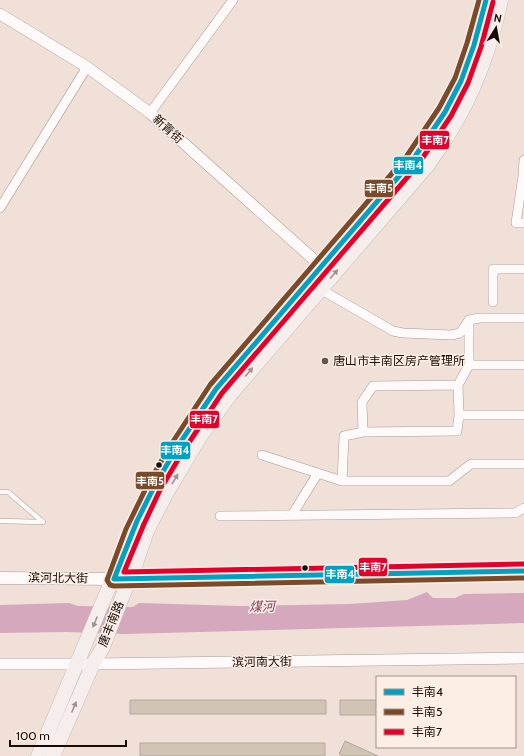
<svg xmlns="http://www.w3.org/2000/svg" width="524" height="756" font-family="Cabin,'Noto Sans SC',sans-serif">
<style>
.water{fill:#d5a8bd}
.building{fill:#d1c4b5;stroke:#b2a89e}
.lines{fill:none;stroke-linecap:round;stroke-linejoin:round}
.service-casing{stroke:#a89b94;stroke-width:5.5}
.minor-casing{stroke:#a89b94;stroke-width:10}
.tertiary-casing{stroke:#a89b94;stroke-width:12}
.secondary-casing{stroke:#a89b94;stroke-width:13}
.primary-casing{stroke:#c6beba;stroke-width:15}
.service{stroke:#fdfaf9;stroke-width:4.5}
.minor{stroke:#fdfaf9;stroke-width:9}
.tertiary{stroke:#fdfaf9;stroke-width:11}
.secondary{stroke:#fdfaf9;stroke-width:12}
.primary{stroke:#f5eeed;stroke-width:14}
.bus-1-casing{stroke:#fcede5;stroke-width:8}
.bus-2-casing{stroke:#fcede5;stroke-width:8}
.bus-3-casing{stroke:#fcede5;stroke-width:8}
.bus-1{stroke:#01a1c4;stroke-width:5}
.bus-2{stroke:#7a4b2a;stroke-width:5}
.bus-3{stroke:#e4002b;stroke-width:5}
.oneway{fill:#9c9390}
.poi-dot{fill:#63564f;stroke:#fcede5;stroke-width:1.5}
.bus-dot{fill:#170b05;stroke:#fcede5;stroke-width:1.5}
.labels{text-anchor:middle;stroke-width:3;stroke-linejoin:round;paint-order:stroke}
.street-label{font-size:12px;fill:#170b05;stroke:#fcede5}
.poi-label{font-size:12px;fill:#170b05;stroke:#fcede5;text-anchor:start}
.water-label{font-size:13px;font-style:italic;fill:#7f3863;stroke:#fcede5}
.line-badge{stroke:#fcede5;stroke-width:1.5}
.badge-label{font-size:11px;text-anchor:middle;font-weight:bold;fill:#fff}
</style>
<rect width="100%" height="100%" fill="#f0e0d8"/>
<path class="water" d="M 427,592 L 433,598 L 455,598 L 464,594 L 524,593 L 524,623 L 125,634 L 66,632 L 0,633 L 0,605 L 69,603 L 78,606 L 133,607 L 139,603 L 240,606 L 350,604 L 407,600 Z"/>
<path class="building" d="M 130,700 L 326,700 L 326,714 L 130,714 Z
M 340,700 L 377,700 L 377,715 L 340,715 Z
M 345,741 L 378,756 L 343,756 L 339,754 Z
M 140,743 L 325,743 L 325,756 L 140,756 Z"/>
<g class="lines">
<g class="service-casing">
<path id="service" d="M 0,492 L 8,492 L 43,522 L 0,521"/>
</g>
<g class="minor-casing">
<path id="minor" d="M 150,113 L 233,0
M 523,176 L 524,160
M 524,176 L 523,176 L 516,223 L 524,223
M 0,208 L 87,67
M 320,289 L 393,331 L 403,333 L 451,335 L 460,333 L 469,320 L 480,318 L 524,318
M 493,302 L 493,269 L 524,269
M 469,365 L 524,365
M 459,415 L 524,415
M 363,432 L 362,402 L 373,386 L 458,385 L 469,365 L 469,320
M 262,455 L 342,481 L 449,481 L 471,464 L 524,464
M 342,481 L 344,436 L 363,432 L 457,431 L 459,415 L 458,385
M 292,515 L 318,473
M 220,516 L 515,513 L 524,508"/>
</g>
<g class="tertiary-casing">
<path id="tertiary" d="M 0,14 L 87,67 L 150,113 L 321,266
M 0,664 L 93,664 L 524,658"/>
</g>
<g class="secondary-casing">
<path id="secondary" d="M 0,578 L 114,579 L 524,571"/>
</g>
<g class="primary-casing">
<path id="primary" d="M 38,756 L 136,523 L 154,487 L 188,429 L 216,389 L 412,161 L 445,112 L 461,81 L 474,45 L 486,0
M 53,756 L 93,664 L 103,647 L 123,595 L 131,578 L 147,531 L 166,494 L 200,437 L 230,395 L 428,165 C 435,154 444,143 450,132 C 474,94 492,44 501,0"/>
</g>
<use href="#service" class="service"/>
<use href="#minor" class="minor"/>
<use href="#tertiary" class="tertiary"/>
<use href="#secondary" class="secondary"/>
<use href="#primary" class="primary"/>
<g class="bus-1-casing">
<path id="bus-1" d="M 486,0 L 474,45 L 461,81 L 445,112 L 412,161 L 216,389 L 176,449 L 154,487 L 137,521 L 114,579 L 524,571"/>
</g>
<g class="bus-2-casing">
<path id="bus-2" d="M 479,0 L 467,43 L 455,78 L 439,108 L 406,157 L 210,385 L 170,446 L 148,484 L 126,529 L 107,580 L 110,585 L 114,586 L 524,578"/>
</g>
<g class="bus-3-casing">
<path id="bus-3" d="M 493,2 L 481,47 L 468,83 L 451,116 L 417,166 L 222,393 L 182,453 L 160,490 L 144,524 L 124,572 L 524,564"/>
</g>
<use href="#bus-1" class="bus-1"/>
<use href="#bus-2" class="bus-2"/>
<use href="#bus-3" class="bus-3"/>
</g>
<defs><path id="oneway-solid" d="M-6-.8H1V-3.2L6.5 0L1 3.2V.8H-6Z"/></defs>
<g class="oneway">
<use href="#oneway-solid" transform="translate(334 274) rotate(-49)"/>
<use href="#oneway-solid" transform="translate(249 372) rotate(-50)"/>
<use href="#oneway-solid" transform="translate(175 479) rotate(-60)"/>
<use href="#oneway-solid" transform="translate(95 622) rotate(112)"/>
<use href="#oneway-solid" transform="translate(74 707) rotate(-67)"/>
</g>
<circle class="poi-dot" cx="325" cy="361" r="4"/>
<g class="bus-dot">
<circle cx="159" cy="465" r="3.5"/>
<circle cx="305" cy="568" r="3.5"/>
</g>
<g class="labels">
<g class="street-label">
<text transform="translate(168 129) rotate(42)" y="4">新青街</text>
<text transform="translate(58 578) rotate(1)" y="4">滨河北大街</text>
<text transform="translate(111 624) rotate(-68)" y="4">唐丰南路</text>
<text transform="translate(262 662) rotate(-1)" y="4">滨河南大街</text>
</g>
<g class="poi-label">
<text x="333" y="365">唐山市丰南区房产管理所</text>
</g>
<g class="water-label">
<text transform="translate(262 606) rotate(-1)" y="5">煤河</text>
</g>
</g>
<g class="line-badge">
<rect x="419" y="130" width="31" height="20" rx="4" fill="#e4002b"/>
<rect x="393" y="156" width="31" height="19" rx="4" fill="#01a1c4"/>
<rect x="364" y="179" width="30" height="19" rx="4" fill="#7a4b2a"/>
<rect x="189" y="410" width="31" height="19" rx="4" fill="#e4002b"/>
<rect x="160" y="441" width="31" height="19" rx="4" fill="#01a1c4"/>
<rect x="135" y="471" width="30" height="19" rx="4" fill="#7a4b2a"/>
<rect x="358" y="557" width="30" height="20" rx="4" fill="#e4002b"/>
<rect x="324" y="565" width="31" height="19" rx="4" fill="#01a1c4"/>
</g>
<g class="badge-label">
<text x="435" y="144">丰南7</text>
<text x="408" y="169">丰南4</text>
<text x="379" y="192">丰南5</text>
<text x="204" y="423">丰南7</text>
<text x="175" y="454">丰南4</text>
<text x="150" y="485">丰南5</text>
<text x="373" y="571">丰南7</text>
<text x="340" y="578">丰南4</text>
</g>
<rect x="376" y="676" width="140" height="72" fill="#fcede5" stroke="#a0938b"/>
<rect x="384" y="689" width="20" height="6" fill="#01a1c4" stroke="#a0938b"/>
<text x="412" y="696" font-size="12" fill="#170b05">丰南4</text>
<rect x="384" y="709" width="20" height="6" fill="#7a4b2a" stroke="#a0938b"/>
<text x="412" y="716" font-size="12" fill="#170b05">丰南5</text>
<rect x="384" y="729" width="20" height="6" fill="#e4002b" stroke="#a0938b"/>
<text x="412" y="736" font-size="12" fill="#170b05">丰南7</text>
<g transform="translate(496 28) rotate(11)" stroke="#fcede5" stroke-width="3" paint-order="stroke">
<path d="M0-3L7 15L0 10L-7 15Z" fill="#170b05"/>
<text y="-6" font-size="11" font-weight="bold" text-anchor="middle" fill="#170b05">N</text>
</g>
<path d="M10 740v6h116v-6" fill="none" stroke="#170b05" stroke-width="2"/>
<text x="16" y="740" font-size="12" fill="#170b05" stroke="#fcede5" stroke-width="3" paint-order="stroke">100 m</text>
</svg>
